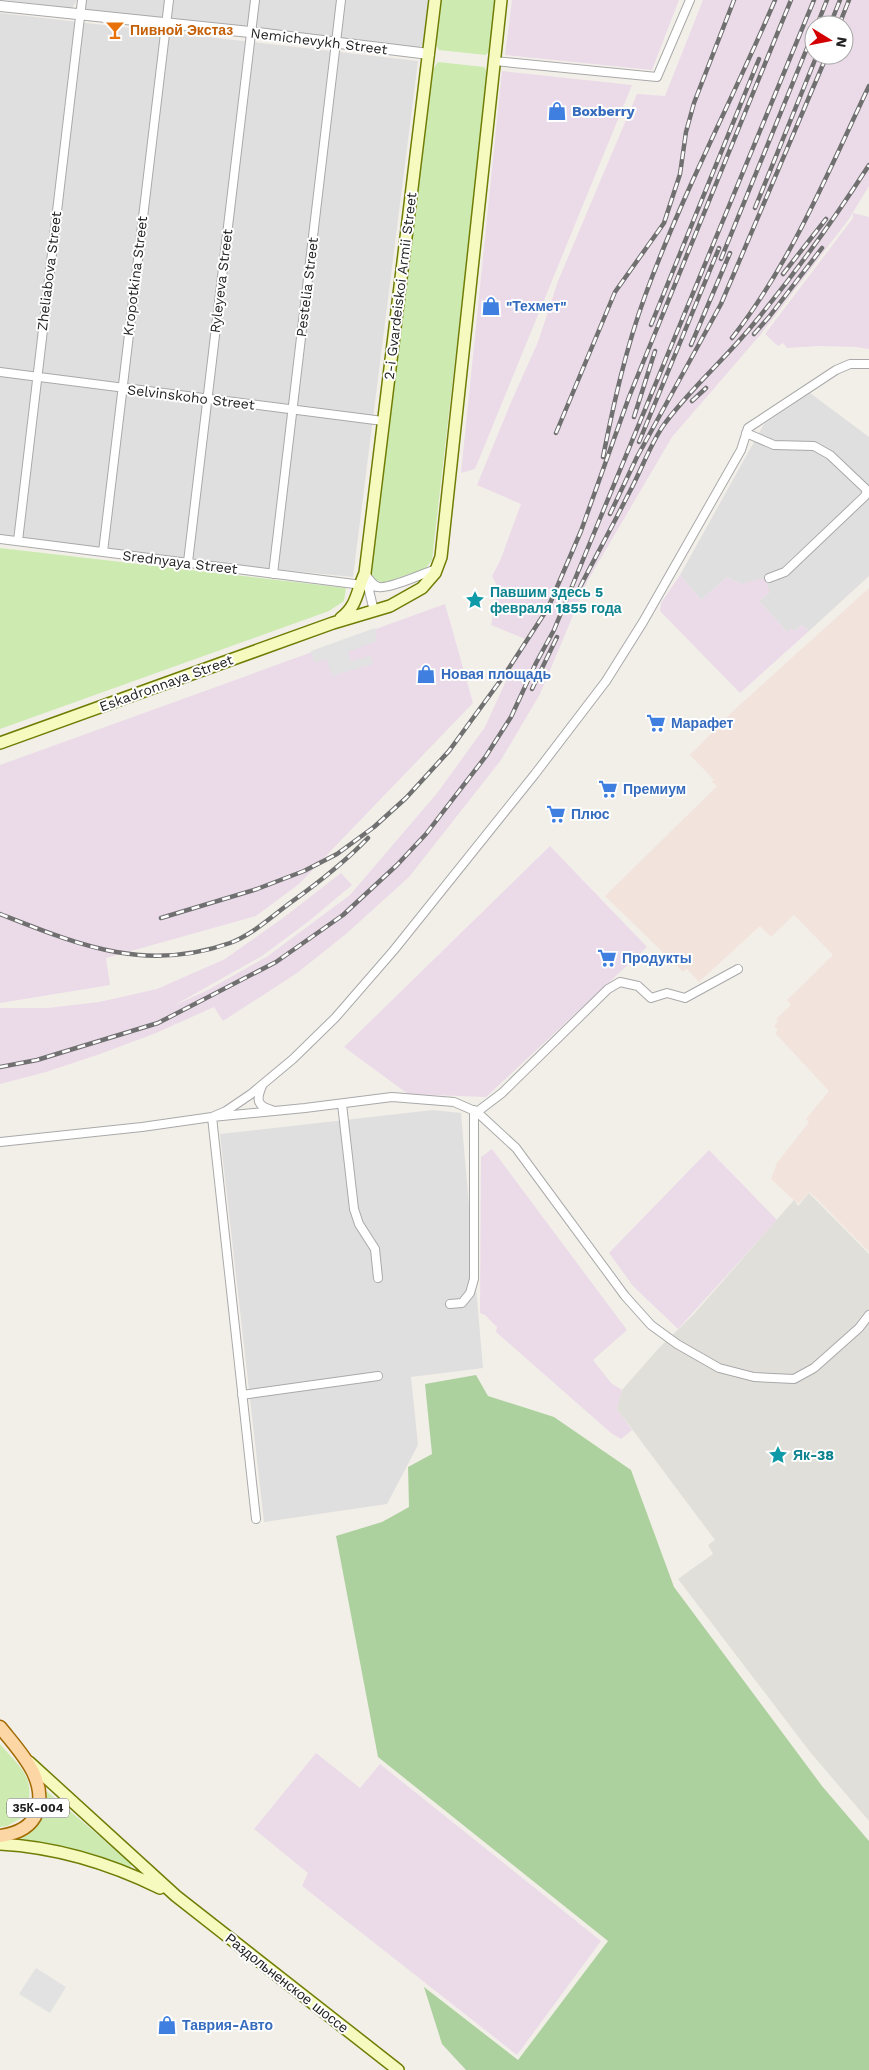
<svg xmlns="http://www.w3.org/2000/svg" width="869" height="2070" font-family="'Work Sans',sans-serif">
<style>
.residential{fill:#e0dfdf}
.industrial{fill:#ebdbe8;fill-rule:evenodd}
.military{fill:#f3e3dd}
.airport{fill:#e1dfda}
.grass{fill:#cdebb0}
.forest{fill:#add19e}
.parking{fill:#e2e2e2}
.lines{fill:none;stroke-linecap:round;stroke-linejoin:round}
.minor-casing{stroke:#a9a9a9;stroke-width:10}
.tertiary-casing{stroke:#a9a9a9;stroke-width:12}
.secondary-casing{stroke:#707d05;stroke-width:14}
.primary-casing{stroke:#a06b00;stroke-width:15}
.minor{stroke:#fff;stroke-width:8}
.tertiary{stroke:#fff;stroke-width:10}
.secondary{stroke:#f7fabf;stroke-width:11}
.primary{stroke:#fcd6a4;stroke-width:12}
.rail-casing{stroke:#707070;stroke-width:4.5}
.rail{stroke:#fff;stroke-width:2.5;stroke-dasharray:8;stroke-linecap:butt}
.labels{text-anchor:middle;stroke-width:4;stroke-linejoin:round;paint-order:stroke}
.shield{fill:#fff;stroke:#646464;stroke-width:1}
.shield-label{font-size:12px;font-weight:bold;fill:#222}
.food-label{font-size:14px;font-weight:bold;fill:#c56008;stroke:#fff;text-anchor:start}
.street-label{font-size:14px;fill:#222;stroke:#fff}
.shop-label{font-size:14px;font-weight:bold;fill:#366cbe;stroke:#fff;text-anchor:start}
.culture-label{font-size:14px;font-weight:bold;fill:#0d838f;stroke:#fff;text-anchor:start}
</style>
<rect width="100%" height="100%" fill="#f2efe9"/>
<path class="residential" d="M 4,0 L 77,0 L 72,8 Z
M 85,0 L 166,0 L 162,20 L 88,12 L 85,5 Z
M 172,0 L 251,0 L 248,23 L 243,29 L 174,22 L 170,16 Z
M 258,0 L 338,0 L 334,35 L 329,39 L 261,30 L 256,24 Z
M 344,0 L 428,0 L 424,42 L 421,47 L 415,49 L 344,41 L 340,36 Z
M 0,13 L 418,61 L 353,577 L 0,541 Z
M 810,393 L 869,437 L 869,576 L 809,631 L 802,625 L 794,632 L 787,632 L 759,601 L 770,592 L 741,584 L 727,577 L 701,600 L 680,575 L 764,424 Z
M 433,1110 L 461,1113 L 483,1368 L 411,1377 L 418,1445 L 387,1504 L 264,1522 L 220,1134 Z"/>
<path class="industrial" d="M 512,0 L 679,0 L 652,70 L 505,55 Z
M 703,0 L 869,0 L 869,186 L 849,219 L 761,334 L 672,437 L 588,580 L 540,694 L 501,760 L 409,877 L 346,934 L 297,973 L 223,1021 L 214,1007 L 156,1033 L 100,1054 L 46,1072 L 0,1084 L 0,1008 L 48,1008 L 99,1002 L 157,989 L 225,959 L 283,918 L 341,873 L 352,885 L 309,921 L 262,956 L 173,1006 L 206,991 L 268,956 L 350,895 L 438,792 L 485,727 L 525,639 L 491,625 L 498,588 L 492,576 L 500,561 L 521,504 L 477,485 L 512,400 L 538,342 L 558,281 L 637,94 L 665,96 ZM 814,25 L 844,25 L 844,55 L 814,55 Z
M 502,71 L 632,85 L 475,469 L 461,473 Z
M 853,213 L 869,217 L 869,349 L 856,347 L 820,346 L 787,348 L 783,343 L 778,346 L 765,334 L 853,218 Z
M 680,575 L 701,600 L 727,577 L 741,584 L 764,578 L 770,592 L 759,601 L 787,632 L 791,628 L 795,631 L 802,625 L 809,631 L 740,693 L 660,611 L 661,603 Z
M 445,604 L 473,703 L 299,884 L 256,916 L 106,958 L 110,985 L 0,1003 L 0,765 Z
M 550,846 L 647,947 L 486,1097 L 408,1094 L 344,1047 Z
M 492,1149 L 627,1330 L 593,1360 L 611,1383 L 622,1390 L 617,1409 L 632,1430 L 621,1439 L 611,1433 L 496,1332 L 497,1327 L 485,1315 L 480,1313 L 481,1157 Z
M 709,1150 L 777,1220 L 678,1329 L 633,1286 L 609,1253 Z
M 316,1753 L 360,1788 L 380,1764 L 601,1941 L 517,2055 L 302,1886 L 308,1873 L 254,1829 Z"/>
<path class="military" d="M 869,588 L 869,1252 L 810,1192 L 798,1204 L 771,1179 L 777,1163 L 809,1122 L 806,1119 L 829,1091 L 775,1033 L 778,1030 L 774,1026 L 778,1021 L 776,1019 L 791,1005 L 787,1000 L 833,955 L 794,915 L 771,937 L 760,926 L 699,982 L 687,969 L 683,972 L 605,896 L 717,786 L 712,782 L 714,780 L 690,755 L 734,710 Z"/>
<path class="airport" d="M 809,1193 L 869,1254 L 869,1821 L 810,1752 L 678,1579 L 713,1554 L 708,1545 L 715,1540 L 617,1409 L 622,1390 L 658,1349 L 694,1314 L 794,1200 L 798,1206 Z"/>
<path class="grass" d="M 440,0 L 496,0 L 490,50 L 486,55 L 439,50 L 435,43 Z
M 438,62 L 484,67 L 488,73 L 432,560 L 425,569 L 383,583 L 374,579 L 371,573 L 433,69 Z
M 0,548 L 346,588 L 344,601 L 329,611 L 0,729 Z
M 0,1744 C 23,1771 37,1777 25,1816 L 7,1826 L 0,1827 Z
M 44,1789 L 132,1864 L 130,1868 L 16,1837 Z"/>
<path class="forest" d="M 476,1375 L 488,1396 L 554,1417 L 631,1470 L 674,1587 L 822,1786 L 869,1841 L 869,2070 L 466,2070 L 442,2044 L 424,1987 L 518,2060 L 608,1941 L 378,1757 L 336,1536 L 382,1522 L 409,1507 L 408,1467 L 432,1454 L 425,1384 Z"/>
<path class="parking" d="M 375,628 L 377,641 L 348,652 L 351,661 L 371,656 L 373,664 L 332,676 L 327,659 L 314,663 L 311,651 Z
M 36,1968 L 66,1987 L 50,2013 L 19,1994 Z"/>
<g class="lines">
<g class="minor-casing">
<path id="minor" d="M 494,61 L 657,77 L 690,0
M 0,372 L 383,421
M 746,433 L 774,445 L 814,446 L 830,455 L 867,490 L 865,496 L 785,572 L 769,578
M 0,539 L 378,587
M 18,541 L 82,0
M 103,552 L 169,0
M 188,562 L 255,0
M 365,573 C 368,578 372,585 379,587 C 389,589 425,573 436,569
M 273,574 L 341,0
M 367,582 L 374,611
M 262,1086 C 256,1100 257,1106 272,1110
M 342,1104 L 354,1209 L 359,1224 L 375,1249 L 378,1278
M 477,1112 L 502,1093 L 608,989 L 620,982 L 638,986 L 651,998 L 667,993 L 685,998 L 738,969
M 212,1117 L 226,1111 L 251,1094 L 293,1059 L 335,1018 L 394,950 L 535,774 L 606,681 L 643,622 L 741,450 L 748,428 L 836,370 L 850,364 L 869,364
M 212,1117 L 256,1519
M 0,1142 L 142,1127 L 212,1117 L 305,1108 L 392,1097 L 454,1102 L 477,1112 L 516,1148 L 625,1296 L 651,1325 L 677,1344 L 719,1368 L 754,1377 L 794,1379 L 814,1368 L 859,1328 L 869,1315
M 450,1304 L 462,1303 L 470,1293 L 474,1279 L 474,1110
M 242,1395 L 378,1376"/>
</g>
<g class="tertiary-casing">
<path id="tertiary" d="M 0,6 L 250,32 L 429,54"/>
</g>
<g class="secondary-casing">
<path id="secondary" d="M 341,618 C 357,607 357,590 365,573 L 435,0
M 0,743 L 333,623 L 390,606 L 422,588 L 435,573 L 441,557 L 501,0
M 29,1762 L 176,1896 L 398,2070
M 0,1844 C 55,1847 111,1864 160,1888"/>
</g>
<g class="primary-casing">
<path id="primary" d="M 0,1727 C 19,1751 48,1779 37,1812 C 31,1828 15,1834 0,1836"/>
</g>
<use href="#minor" class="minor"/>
<use href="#tertiary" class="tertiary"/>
<use href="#secondary" class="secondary"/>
<use href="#primary" class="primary"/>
<g class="rail-casing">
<path id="rail" d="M 817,25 L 827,0
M 830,25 L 840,0
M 839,25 L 849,0
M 755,208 L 817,55
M 721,259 L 814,31
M 783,274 L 826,219
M 651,325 L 759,59
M 754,334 L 769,317 L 822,248
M 732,338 C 791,263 828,172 869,86
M 691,345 L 730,253
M 692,401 L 706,388
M 634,417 L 655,351
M 556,433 L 615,292 L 664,223 L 680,174 L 686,132 L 694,103 L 734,0
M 639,442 L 719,248
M 603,457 C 614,402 626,348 645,296 C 682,194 733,99 775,0
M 610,514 L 637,457 L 721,304 L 827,55
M 580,587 C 596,556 613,525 629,493 C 641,471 649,447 663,426 C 689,390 723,361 751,327 C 794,275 833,221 869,165
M 532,689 L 557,637
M 0,914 C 79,945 145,973 230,943 C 252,935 271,917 290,903 C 318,883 344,863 368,838
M 161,918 L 257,889 L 304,871 L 337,854 L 374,827 L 406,798 L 449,751 L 503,677 L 548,608 L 581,531 L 629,397 L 791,0
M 0,1067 L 37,1060 L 158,1023 L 276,962 L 343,915 L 397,865 L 426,834 L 486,756 L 511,717 L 536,663 L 554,630 L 814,0"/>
</g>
<use href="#rail" class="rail"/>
</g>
<defs>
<g id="bar-bare" transform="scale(1.5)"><path d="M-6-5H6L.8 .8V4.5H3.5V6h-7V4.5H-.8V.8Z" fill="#e8710a" stroke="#fff" stroke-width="2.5" paint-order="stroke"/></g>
<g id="shop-bare" transform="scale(1.5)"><path d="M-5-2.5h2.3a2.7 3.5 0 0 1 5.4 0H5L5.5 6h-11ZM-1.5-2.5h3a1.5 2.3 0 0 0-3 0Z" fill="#3f7fe0" stroke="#fff" stroke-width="2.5" paint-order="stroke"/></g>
<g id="sight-bare" transform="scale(1.5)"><path d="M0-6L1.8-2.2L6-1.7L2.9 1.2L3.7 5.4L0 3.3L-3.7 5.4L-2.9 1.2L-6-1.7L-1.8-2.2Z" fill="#0f9aa8" stroke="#fff" stroke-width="2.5" paint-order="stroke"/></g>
<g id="supermarket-bare" transform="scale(1.5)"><path d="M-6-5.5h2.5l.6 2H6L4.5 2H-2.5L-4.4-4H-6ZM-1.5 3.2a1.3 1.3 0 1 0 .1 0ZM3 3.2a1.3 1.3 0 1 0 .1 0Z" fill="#3f7fe0" stroke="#fff" stroke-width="2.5" paint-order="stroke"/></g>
</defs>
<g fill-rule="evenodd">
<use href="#bar-bare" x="115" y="30"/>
<use href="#shop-bare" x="557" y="111"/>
<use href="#shop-bare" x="491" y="306"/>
<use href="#sight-bare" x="475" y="600"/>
<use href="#shop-bare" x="426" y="674"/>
<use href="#supermarket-bare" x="656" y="723"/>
<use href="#supermarket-bare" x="608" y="789"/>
<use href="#supermarket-bare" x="556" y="814"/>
<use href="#supermarket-bare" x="607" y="958"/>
<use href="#sight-bare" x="778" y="1455"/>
<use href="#shop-bare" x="167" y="2025"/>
</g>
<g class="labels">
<rect class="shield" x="7" y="1798.5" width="62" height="19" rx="4"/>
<g class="shield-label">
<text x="38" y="1812">35К-004</text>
</g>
<g class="food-label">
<text x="130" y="35">Пивной Экстаз</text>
</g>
<g class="street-label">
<text transform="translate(319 41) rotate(7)" y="5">Nemichevykh Street</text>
<text transform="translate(49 271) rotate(-83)" y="5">Zheliabova Street</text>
<text transform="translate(135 276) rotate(-83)" y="5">Kropotkina Street</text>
<text transform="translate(221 281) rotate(-83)" y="5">Ryleyeva Street</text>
<text transform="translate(400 286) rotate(-83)" y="5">2-i Gvardeiskoi Armii Street</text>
<text transform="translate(307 287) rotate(-83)" y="5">Pestelia Street</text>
<text transform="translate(191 397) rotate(7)" y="5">Selvinskoho Street</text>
<text transform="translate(180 562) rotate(7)" y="5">Srednyaya Street</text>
<text transform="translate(166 683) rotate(-20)" y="5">Eskadronnaya Street</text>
<text transform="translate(287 1983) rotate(38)" y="5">Раздольненское шоссе</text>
</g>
<g class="shop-label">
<text x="572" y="116">Boxberry</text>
<text x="506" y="311">"Техмет"</text>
<text x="441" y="679">Новая площадь</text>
<text x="671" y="728">Марафет</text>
<text x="623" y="794">Премиум</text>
<text x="571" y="819">Плюс</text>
<text x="622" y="963">Продукты</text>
<text x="182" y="2030">Таврия-Авто</text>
</g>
<g class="culture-label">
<text x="490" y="597">Павшим здесь 5<tspan x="490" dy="16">февраля 1855 года</tspan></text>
<text x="793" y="1460">Як-38</text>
</g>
</g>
<g transform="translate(829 40) rotate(100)"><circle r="24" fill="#ffffff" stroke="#a7a7a7"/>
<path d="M0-4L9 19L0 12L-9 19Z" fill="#d40000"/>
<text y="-8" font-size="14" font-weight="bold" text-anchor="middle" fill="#222222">N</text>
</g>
</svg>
